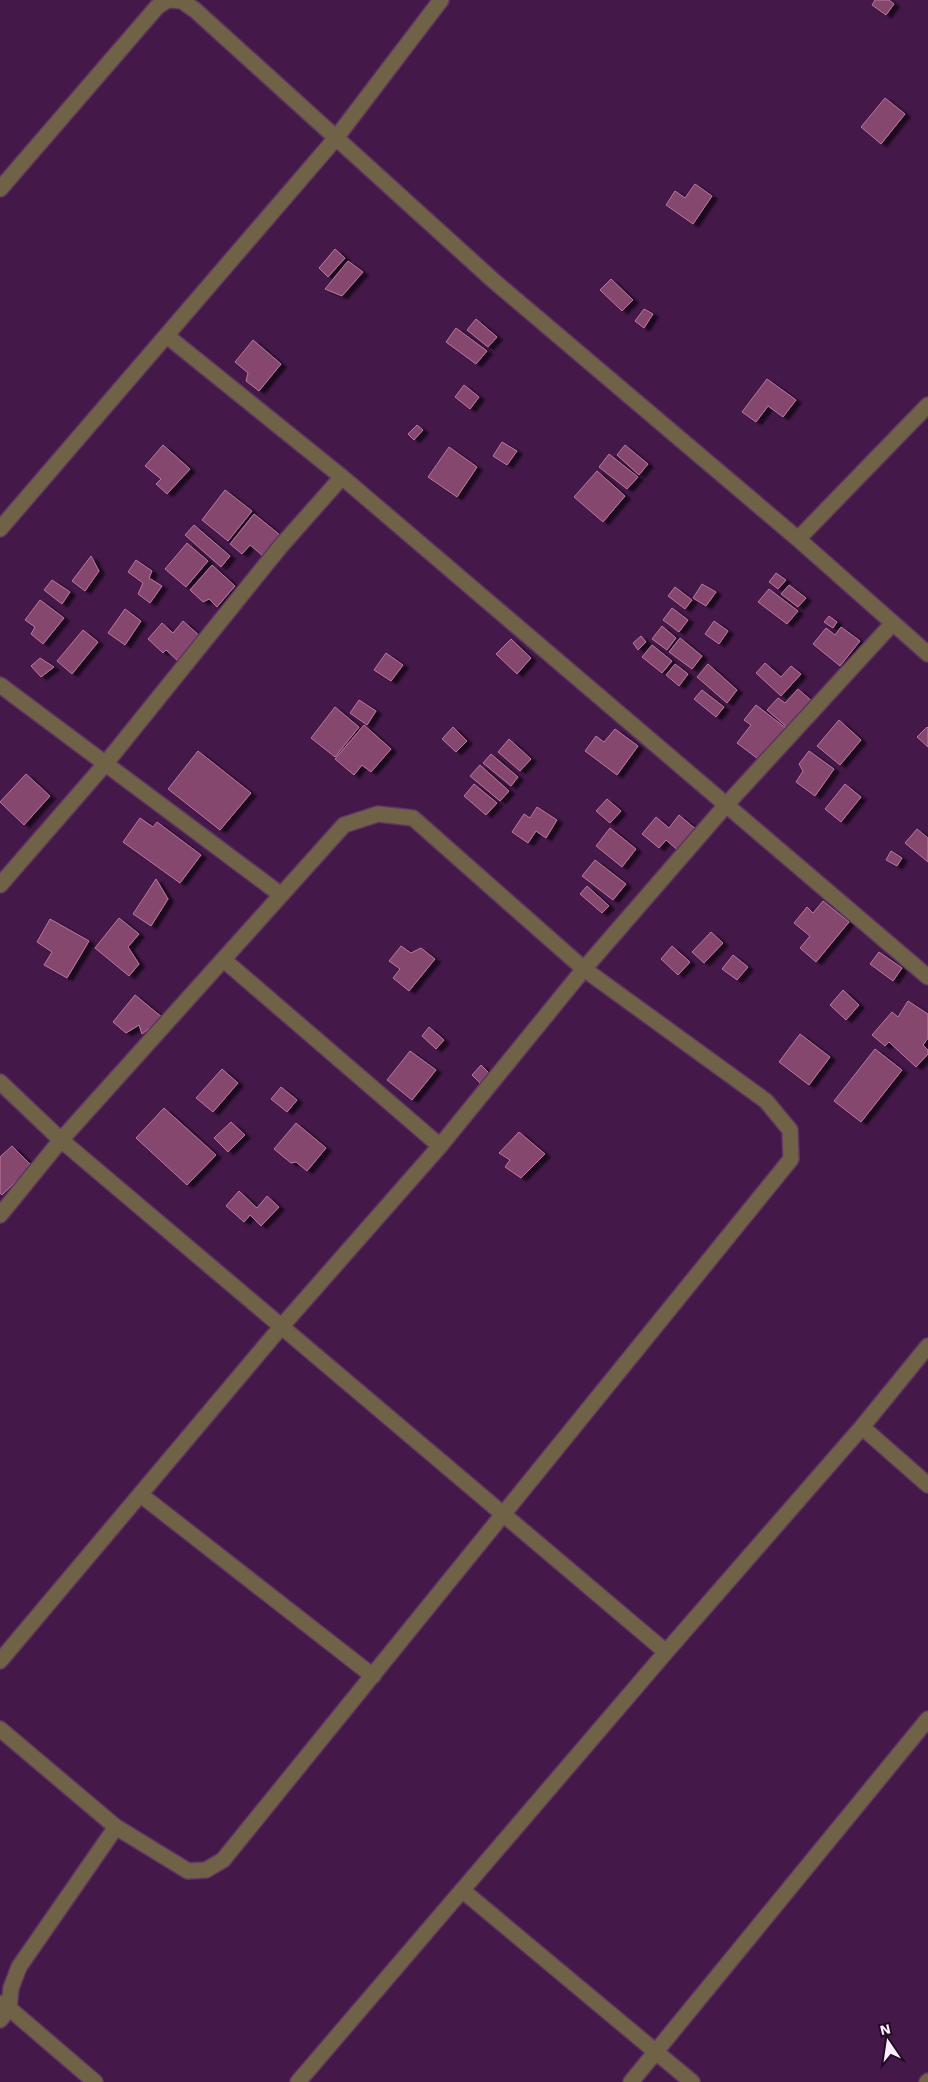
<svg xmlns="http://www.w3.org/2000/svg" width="928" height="2082" font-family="'Work Sans',sans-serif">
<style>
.building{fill:#85466d;stroke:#ba779f;filter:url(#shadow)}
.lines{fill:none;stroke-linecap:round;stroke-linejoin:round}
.minor-casing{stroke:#5e3662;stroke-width:18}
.minor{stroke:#706247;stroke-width:15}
</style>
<defs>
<filter id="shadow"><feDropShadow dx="5.5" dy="3" stdDeviation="1" flood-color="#0009"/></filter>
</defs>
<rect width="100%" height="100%" fill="#441849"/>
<path class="building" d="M 875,0 L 889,0 L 894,4 L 886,15 L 872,5 Z
M 885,98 L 905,114 L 881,144 L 861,127 Z
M 695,184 L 712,196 L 693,224 L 666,205 L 675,191 L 685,198 Z
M 335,249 L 345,258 L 328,277 L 319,268 Z
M 348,261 L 363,272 L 342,296 L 325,289 Z
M 611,279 L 633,300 L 622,311 L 600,290 Z
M 644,309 L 653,314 L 644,328 L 635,321 Z
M 476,319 L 497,337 L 488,347 L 467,330 Z
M 456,328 L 487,351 L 476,364 L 446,342 Z
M 253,340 L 281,364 L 259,391 L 246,381 L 248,373 L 235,362 Z
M 767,379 L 796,400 L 783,417 L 768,406 L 756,422 L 742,412 Z
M 464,385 L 479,397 L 470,409 L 455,397 Z
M 417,425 L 423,430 L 414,440 L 408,434 Z
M 502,442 L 517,451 L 507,465 L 493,456 Z
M 163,445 L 190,469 L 167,494 L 156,484 L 161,479 L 145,466 Z
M 625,445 L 648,464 L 639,475 L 617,455 Z
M 449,447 L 477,467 L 457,497 L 428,477 Z
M 609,454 L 638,477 L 627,489 L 599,467 Z
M 597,471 L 625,496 L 603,522 L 574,497 Z
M 225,490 L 252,511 L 228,541 L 202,520 Z
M 254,514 L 280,535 L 263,556 L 250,545 L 242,554 L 230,544 Z
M 194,525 L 230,556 L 221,567 L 185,535 Z
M 187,543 L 208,561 L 186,587 L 165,569 Z
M 91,556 L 99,571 L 85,591 L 72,581 Z
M 136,560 L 152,571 L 149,578 L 162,586 L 150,603 L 138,594 L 143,583 L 128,572 Z
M 212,565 L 235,586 L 217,607 L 209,599 L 203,602 L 190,590 Z
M 776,573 L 786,580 L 778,589 L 769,582 Z
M 52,580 L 70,592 L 62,604 L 44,590 Z
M 702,584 L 716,592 L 706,606 L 693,598 Z
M 789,585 L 806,598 L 798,607 L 781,594 Z
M 675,587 L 692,600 L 685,609 L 668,596 Z
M 769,589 L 798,611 L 787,624 L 758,602 Z
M 40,600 L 64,618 L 43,644 L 31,634 L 35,627 L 25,620 Z
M 672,608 L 688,620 L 679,632 L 663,620 Z
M 125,609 L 141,621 L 125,645 L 108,633 Z
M 829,616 L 837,622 L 833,628 L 824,622 Z
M 183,621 L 201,637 L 179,662 L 166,650 L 163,653 L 148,639 L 162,623 L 173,633 Z
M 714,621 L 728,631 L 719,644 L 705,634 Z
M 662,626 L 676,638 L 667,650 L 652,639 Z
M 841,627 L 860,641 L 840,666 L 813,644 L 826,628 L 835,635 Z
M 83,630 L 98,642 L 72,674 L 57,661 Z
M 641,636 L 646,642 L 638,650 L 633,643 Z
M 680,638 L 702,656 L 692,669 L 669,652 Z
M 511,639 L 531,658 L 517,674 L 496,654 Z
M 652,645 L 672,661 L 662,673 L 642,657 Z
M 386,653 L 403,665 L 391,681 L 374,670 Z
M 40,658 L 54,667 L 41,677 L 31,666 Z
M 765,663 L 781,677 L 791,666 L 801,674 L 781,696 L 756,673 Z
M 675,664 L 688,674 L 679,686 L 666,675 Z
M 708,664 L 737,690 L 727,703 L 697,677 Z
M 798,689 L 813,702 L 789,729 L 767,710 L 778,698 L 785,703 Z
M 702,690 L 724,707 L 716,717 L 694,699 Z
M 359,700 L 376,711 L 367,725 L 350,713 Z
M 756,705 L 787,729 L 762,762 L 737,743 L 751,725 L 744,720 Z
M 335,707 L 359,727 L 335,757 L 311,738 Z
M 839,720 L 861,740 L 840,765 L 817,746 Z
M 364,725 L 391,749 L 371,772 L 362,765 L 354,775 L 335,759 Z
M 453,727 L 467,741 L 456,752 L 442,739 Z
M 927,727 L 928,728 L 928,747 L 917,737 Z
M 615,729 L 638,746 L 617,775 L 585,751 L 596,736 L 604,742 Z
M 509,739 L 531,759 L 520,771 L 498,752 Z
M 198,751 L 251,793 L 220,830 L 168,789 Z
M 809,751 L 834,769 L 815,796 L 796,782 L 803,771 L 799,764 Z
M 491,754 L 518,777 L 511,786 L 483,763 Z
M 480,765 L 509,791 L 500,801 L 470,776 Z
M 26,774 L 50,796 L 24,825 L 0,802 Z
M 474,784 L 497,803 L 486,815 L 464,796 Z
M 845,784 L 861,797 L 841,822 L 825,809 Z
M 607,799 L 621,811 L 610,823 L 596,811 Z
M 537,807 L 557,820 L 546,838 L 536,831 L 528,843 L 512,832 L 524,814 L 530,818 Z
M 679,815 L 698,831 L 680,852 L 666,840 L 659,848 L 642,834 L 656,817 L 669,828 Z
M 140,818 L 153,827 L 157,822 L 201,855 L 180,883 L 123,842 Z
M 610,828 L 636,849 L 622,867 L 596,846 Z
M 917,829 L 928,838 L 928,862 L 905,843 Z
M 891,851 L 902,858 L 897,866 L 886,860 Z
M 595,860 L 626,884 L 613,900 L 582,876 Z
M 156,879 L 168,899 L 151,926 L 133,914 Z
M 587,886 L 609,906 L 602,913 L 580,894 Z
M 823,901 L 849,922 L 816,962 L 800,948 L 810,936 L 794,923 L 807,907 L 813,913 Z
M 119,918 L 139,934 L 128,947 L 139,964 L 129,976 L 95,948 Z
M 50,919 L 89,941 L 67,978 L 44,965 L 52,952 L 37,942 Z
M 711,932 L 723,943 L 704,963 L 692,952 Z
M 401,946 L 411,953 L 421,948 L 435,959 L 409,991 L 393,978 L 400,969 L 389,961 Z
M 672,946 L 690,962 L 678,975 L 661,959 Z
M 879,952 L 902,968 L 893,981 L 870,964 Z
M 733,955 L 748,967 L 737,980 L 722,969 Z
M 843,990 L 859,1005 L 846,1020 L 830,1005 Z
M 135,995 L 163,1018 L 142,1034 L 139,1025 L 126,1033 L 113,1022 Z
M 908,1001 L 928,1014 L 928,1038 L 923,1045 L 928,1050 L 928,1054 L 916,1067 L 889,1042 L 885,1046 L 872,1035 L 892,1012 L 898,1017 Z
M 429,1027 L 444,1040 L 436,1049 L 422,1036 Z
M 800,1034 L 830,1057 L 809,1085 L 779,1062 Z
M 875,1049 L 902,1070 L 861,1122 L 834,1101 Z
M 410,1051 L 436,1070 L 412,1100 L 387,1080 Z
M 481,1065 L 490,1074 L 480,1083 L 472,1075 Z
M 222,1069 L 238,1083 L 213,1112 L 196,1098 Z
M 281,1087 L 297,1100 L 287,1112 L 271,1099 Z
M 164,1108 L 216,1155 L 187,1185 L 136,1138 Z
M 231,1122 L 245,1135 L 228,1152 L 214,1138 Z
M 296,1123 L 326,1148 L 307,1171 L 296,1162 L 291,1163 L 274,1149 Z
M 519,1132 L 545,1154 L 521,1178 L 505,1167 L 510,1160 L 499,1153 Z
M 12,1146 L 32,1166 L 2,1195 L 0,1193 L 0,1157 Z
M 239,1191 L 257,1208 L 267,1196 L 279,1207 L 261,1226 L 250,1215 L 244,1222 L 226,1206 Z"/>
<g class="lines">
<g class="minor-casing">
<path id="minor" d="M 169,0 L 182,1 L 195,10 L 495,282 L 798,539 L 928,654
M 0,189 L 157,7 L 168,0
M 167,336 L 342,477 L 928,977
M 0,529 L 336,138 L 441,0
M 798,539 L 928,405
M 0,685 L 280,894
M 0,885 L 106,763 L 280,547 L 342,477
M 224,960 L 440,1146
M 0,1082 L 61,1140 L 666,1652
M 0,1215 L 61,1140 L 344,825 L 378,814 L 413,818 L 584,969 L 766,1101 L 790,1130 L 791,1159 L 223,1860 L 206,1870 L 188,1871 L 116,1827 L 0,1729
M 862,1427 L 928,1485
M 141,1495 L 373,1676
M 0,1661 L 281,1327 L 440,1146 L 584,969 L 727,804 L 893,623
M 462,1890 L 692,2082
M 3,2003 L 95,2082
M 0,2020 L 9,2009 L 11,1988 L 19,1967 L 116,1827
M 298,2082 L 666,1652 L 862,1427 L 928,1346
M 631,2082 L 928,1719
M 927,2082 L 928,2081"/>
</g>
<use href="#minor" class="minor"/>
</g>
<g transform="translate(888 2042) rotate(347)" stroke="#200d23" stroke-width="4" paint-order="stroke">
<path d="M0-4L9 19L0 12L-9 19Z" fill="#fdedff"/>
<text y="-8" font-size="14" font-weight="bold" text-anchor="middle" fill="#fdedff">N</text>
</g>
</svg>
